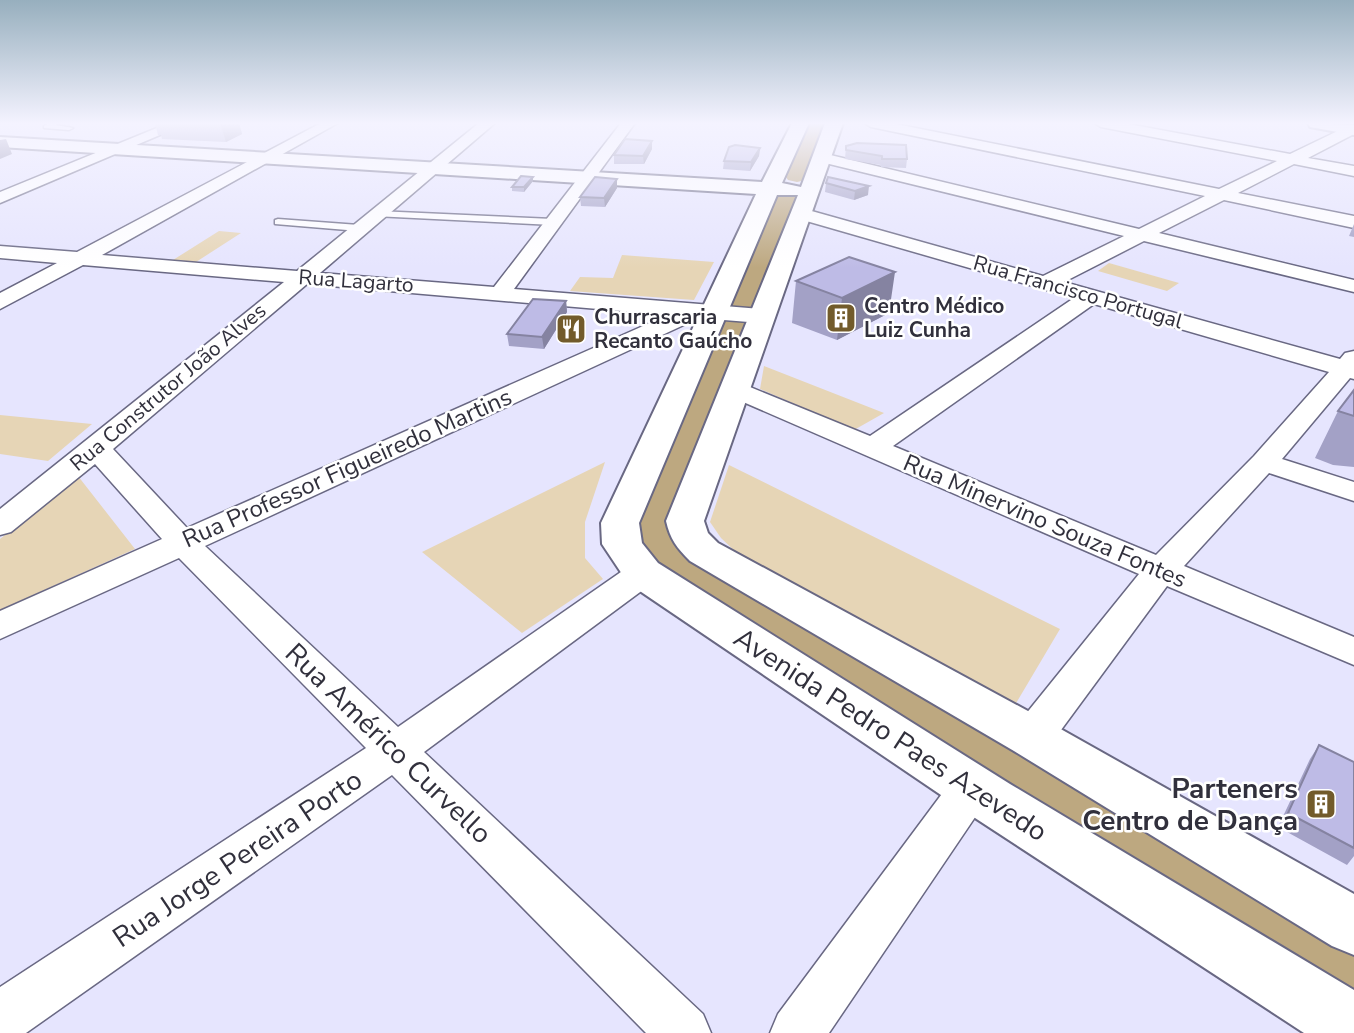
<svg xmlns="http://www.w3.org/2000/svg" width="1354" height="1033" font-family="'Nunito Sans',sans-serif">
<style>
.green{fill:#e6d5b6}
.lines{fill:none;stroke-linecap:round;stroke-linejoin:round}
.river{fill:#bda880;fill-rule:evenodd}
.service-casing{stroke:#696883;stroke-width:3}
.minor-casing{stroke:#696883;stroke-width:3}
.tertiary-casing{stroke:#696883;stroke-width:4}
.service{fill:#fff;fill-rule:evenodd}
.minor{fill:#fff;fill-rule:evenodd}
.tertiary{fill:#fff;fill-rule:evenodd}
.wall{fill:#a3a1c6}
.shaded-wall{fill:#8583a1}
.building{fill:#bebbe6;stroke:#8583a1;stroke-width:2}
.labels{text-anchor:middle;stroke-width:5;stroke-linejoin:round;paint-order:stroke}
.far-street-label{font-size:21px;fill:#31303c;stroke:#fff}
.far-poi-label{font-size:21px;font-weight:bold;fill:#31303c;stroke:#fff;text-anchor:start}
.street-label{font-size:24px;fill:#31303c;stroke:#fff}
.near-street-label{font-size:28px;fill:#31303c;stroke:#fff}
.near-poi-label{font-size:28px;font-weight:bold;fill:#31303c;stroke:#fff;text-anchor:end}
</style>
<rect width="100%" height="100%" fill="#e6e5fe"/>
<path class="green" d="M 219,231 L 241,233 L 196,262 L 173,260 Z
M 622,255 L 714,262 L 694,300 L 570,291 L 580,277 L 613,278 Z
M 1109,263 L 1179,283 L 1167,291 L 1098,271 Z
M 764,366 L 884,413 L 854,430 L 760,389 Z
M 0,415 L 92,424 L 48,461 L 0,454 Z
M 605,462 L 585,522 L 585,558 L 603,579 L 522,633 L 422,552 Z
M 729,465 L 1060,629 L 1015,705 L 739,555 L 721,538 L 710,522 Z
M 78,476 L 135,549 L 0,610 L 0,539 Z"/>
<g class="lines">
<path class="river" d="M 805,123 L 827,123 L 810,174 L 806,180 L 797,182 L 788,180 L 784,174 Z
M 788,187 L 798,189 L 802,195 L 685,509 L 679,533 L 682,540 L 1354,922 L 1354,1009 L 1325,997 L 642,562 L 627,533 L 635,509 L 774,195 L 778,189 Z"/>
<g class="service-casing">
<path id="service" d="M 49,123 L 58,123 L 56,125 L 73,128 L 69,130 L 44,128 L 44,126 Z
M 377,211 L 553,219 L 558,222 L 553,225 L 374,216 L 374,212 Z
M 278,219 L 359,225 L 364,228 L 359,231 L 275,224 L 275,220 Z"/>
</g>
<g class="minor-casing">
<path id="minor" d="M 169,123 L 188,123 L 0,203 L 0,192 Z
M 321,123 L 338,123 L 102,255 L 297,271 L 479,123 L 495,123 L 320,273 L 494,287 L 621,123 L 635,123 L 514,289 L 761,309 L 769,311 L 772,316 L 769,321 L 761,323 L 699,318 L 205,546 L 398,727 L 631,565 L 643,562 L 655,565 L 660,573 L 655,581 L 424,752 L 703,1014 L 711,1033 L 646,1033 L 392,775 L 26,1033 L 0,1033 L 0,987 L 366,748 L 179,558 L 0,639 L 0,611 L 162,539 L 95,464 L 11,532 L 0,535 L 0,509 L 284,282 L 83,265 L 0,309 L 0,293 L 57,263 L 0,258 L 0,246 L 77,252 ZM 307,284 L 668,315 L 187,528 L 113,449 Z
M 864,123 L 891,123 L 1219,189 L 1277,161 L 1101,127 L 1094,123 L 1123,123 L 1290,154 L 1346,127 L 1354,126 L 1354,134 L 1308,158 L 1354,166 L 1354,176 L 1294,164 L 1238,193 L 1354,216 L 1354,228 L 1224,200 L 1159,233 L 1354,280 L 1354,292 L 1144,241 L 1064,282 L 1340,359 L 1345,353 L 1354,351 L 1354,379 L 1350,378 L 1282,459 L 1354,482 L 1354,501 L 1269,473 L 1184,566 L 1354,637 L 1354,665 L 1167,586 L 1047,749 L 1032,753 L 1017,749 L 1011,737 L 1017,725 L 1139,574 L 727,395 L 723,390 L 727,385 L 736,382 L 745,385 L 870,436 L 1074,298 L 796,218 L 793,214 L 796,210 L 808,210 L 1043,276 L 1124,236 L 817,161 L 814,158 L 817,155 L 822,153 L 1139,229 L 1205,196 L 871,127 ZM 1094,304 L 1329,372 L 1254,456 L 1156,555 L 893,446 Z
M 971,770 L 986,775 L 993,788 L 986,801 L 829,1033 L 770,1033 L 778,1014 L 956,775 Z"/>
</g>
<g class="tertiary-casing">
<path id="tertiary" d="M 792,123 L 809,123 L 782,183 L 801,187 L 825,123 L 843,123 L 704,521 L 708,533 L 718,543 L 1050,723 L 1354,894 L 1354,955 L 1332,946 L 1014,751 L 690,561 C 677,548 670,539 666,521 L 798,195 L 777,195 L 639,523 L 642,543 L 658,563 L 1010,784 L 1354,990 L 1354,1033 L 1304,1033 L 972,816 L 628,583 L 602,544 L 601,523 L 756,194 L 0,147 L 0,137 L 762,182 Z
M 1308,123 L 1354,125 L 1354,135 L 1310,127 Z"/>
</g>
<use href="#service" class="service"/>
<use href="#minor" class="minor"/>
<use href="#tertiary" class="tertiary"/>
</g>
<path class="wall" d="M 155,123 L 239,123 L 242,134 L 226,142 L 162,139 L 161,135 L 158,135 Z
M 652,141 L 652,149 L 644,164 L 614,164 L 614,155 Z
M 846,146 L 907,159 L 906,168 L 881,167 L 881,165 L 845,159 Z
M 760,148 L 759,156 L 750,171 L 723,169 L 724,161 Z
M 533,177 L 533,181 L 524,192 L 512,191 L 512,187 Z
M 828,177 L 868,195 L 854,200 L 825,192 L 826,183 Z
M 617,179 L 617,188 L 605,207 L 581,206 L 580,197 Z
M 1354,224 L 1354,237 L 1349,236 Z
M 796,281 L 889,313 L 837,340 L 792,323 Z
M 566,301 L 567,312 L 544,349 L 509,346 L 507,334 Z
M 1354,390 L 1354,467 L 1333,465 L 1315,458 L 1338,411 Z
M 1319,745 L 1354,762 L 1354,856 L 1347,865 L 1278,827 L 1310,759 Z"/>
<path class="shaded-wall" d="M 220,123 L 239,123 L 242,134 L 226,142 Z
M 6,139 L 12,154 L 0,159 L 0,140 Z
M 652,141 L 652,149 L 644,164 L 643,156 Z
M 760,148 L 759,156 L 750,171 L 751,162 Z
M 533,177 L 533,181 L 524,192 L 524,187 Z
M 617,179 L 617,188 L 605,207 L 604,198 Z
M 869,186 L 868,195 L 854,200 L 855,191 Z
M 895,272 L 889,313 L 837,340 L 842,298 Z
M 566,301 L 567,312 L 544,349 L 542,337 Z"/>
<path class="building" d="M 625,139 L 652,141 L 643,156 L 614,155 Z
M 857,143 L 906,145 L 907,159 L 882,159 L 882,156 L 846,150 L 846,146 Z
M 735,145 L 760,148 L 751,162 L 724,161 L 729,147 Z
M 521,176 L 533,177 L 524,187 L 512,187 Z
M 595,177 L 617,179 L 604,198 L 580,197 Z
M 828,177 L 869,186 L 855,191 L 826,183 Z
M 849,257 L 895,272 L 842,298 L 796,281 Z
M 533,299 L 566,301 L 542,337 L 507,334 Z
M 1354,390 L 1354,416 L 1338,411 Z
M 1319,745 L 1354,762 L 1354,848 L 1288,813 Z"/>
<linearGradient id="sky" x2="0" y2="1"><stop stop-color="#97afbe"/><stop offset="0.46" stop-color="#f4f3ff"/><stop offset="1" stop-color="#f4f3ff" stop-opacity="0"/></linearGradient>
<rect width="1354" height="268" fill="url(#sky)"/>
<defs>
<g id="building-square" transform="scale(1.575)"><rect x="-9" y="-9" width="18" height="18" rx="4" fill="#725b2b" stroke="#fff"/><path d="M-4-6H4V6H1V3H-1V6H-4ZM-2.5-4.3h1.7v1.8h-1.7ZM.8-4.3h1.7v1.8H.8ZM-2.5-1h1.7V.8h-1.7ZM.8-1h1.7V.8H.8Z" fill="#fff"/></g>
<g id="restaurant-square" transform="scale(1.575)"><rect x="-9" y="-9" width="18" height="18" rx="4" fill="#725b2b" stroke="#fff"/><path d="M-5-6h1v4h1v-4h1v4h1v-4h1v5L-1.5 .5V6h-2V.5L-5-1ZM5-6V6H3V1.5H1.5Q1.5-4 5-6Z" fill="#fff"/></g>
</defs>
<g fill-rule="evenodd">
<use href="#building-square" x="841" y="318"/>
<use href="#restaurant-square" x="571" y="329"/>
<use href="#building-square" x="1321" y="804"/>
</g>
<g class="labels">
<g class="far-street-label">
<text transform="translate(356 281) rotate(4)" y="7">Rua Lagarto</text>
<text transform="translate(1078 292) rotate(16)" y="7">Rua Francisco Portugal</text>
<text transform="translate(168 387) rotate(-40)" y="7">Rua Construtor João Alves</text>
</g>
<g class="far-poi-label">
<text x="864" y="313">Centro Médico<tspan x="864" dy="24">Luiz Cunha</tspan></text>
<text x="594" y="324">Churrascaria<tspan x="594" dy="24">Recanto Gaúcho</tspan></text>
</g>
<g class="street-label">
<text transform="translate(347 468) rotate(-24)" y="8">Rua Professor Figueiredo Martins</text>
<text transform="translate(1045 521) rotate(23)" y="8">Rua Minervino Souza Fontes</text>
</g>
<g class="near-street-label">
<text transform="translate(891 734) rotate(33)" y="10">Avenida Pedro Paes Azevedo</text>
<text transform="translate(389 743) rotate(44)" y="10">Rua Américo Curvello</text>
<text transform="translate(237 858) rotate(-34)" y="10">Rua Jorge Pereira Porto</text>
</g>
<g class="near-poi-label">
<text x="1298" y="798">Parteners<tspan x="1298" dy="32">Centro de Dança</tspan></text>
</g>
</g>
</svg>
